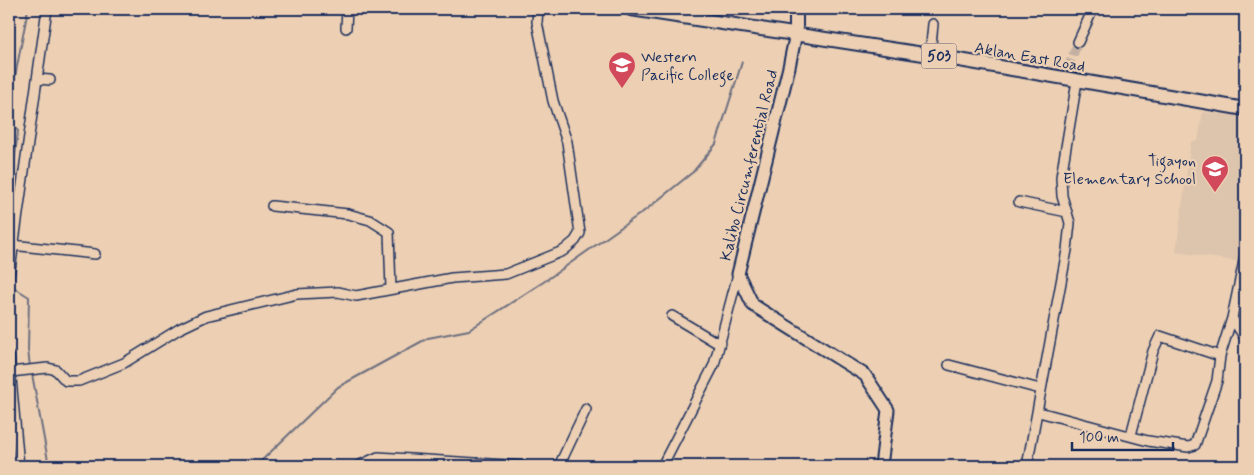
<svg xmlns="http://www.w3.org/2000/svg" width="1254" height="475" font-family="Mynerve,sans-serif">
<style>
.built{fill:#ddc4ad}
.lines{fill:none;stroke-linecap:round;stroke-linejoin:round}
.stream{stroke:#6e6f80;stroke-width:2}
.street-tunnel{stroke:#c3b0a2;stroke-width:9;stroke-dasharray:9 4.5;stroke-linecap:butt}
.street-casing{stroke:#1b2f5e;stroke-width:12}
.secondary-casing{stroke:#1b2f5e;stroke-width:15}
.primary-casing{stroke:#1b2f5e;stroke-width:16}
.street{stroke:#edd0b3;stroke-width:9}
.secondary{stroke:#edd0b3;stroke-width:11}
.primary{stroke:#edd0b3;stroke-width:12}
.labels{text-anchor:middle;stroke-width:4.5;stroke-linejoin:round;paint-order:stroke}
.shield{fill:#edd0b3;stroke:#5a5f78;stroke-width:1}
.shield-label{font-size:15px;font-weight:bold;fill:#1b2f5e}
.poi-label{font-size:16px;fill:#1b2f5e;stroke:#edd0b3;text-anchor:start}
.street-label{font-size:16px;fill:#1b2f5e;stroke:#edd0b3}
</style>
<rect width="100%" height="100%" fill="#edd0b3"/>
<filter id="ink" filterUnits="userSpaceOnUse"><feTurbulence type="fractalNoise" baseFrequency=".02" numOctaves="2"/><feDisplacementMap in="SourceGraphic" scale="10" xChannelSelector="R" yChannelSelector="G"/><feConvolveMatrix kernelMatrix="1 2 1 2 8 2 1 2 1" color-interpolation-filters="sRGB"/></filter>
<g filter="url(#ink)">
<path class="built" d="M 1203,112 L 1245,117 L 1245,244 L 1241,262 L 1176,252 L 1191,141 L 1198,141 Z"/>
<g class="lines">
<path class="stream" d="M 9,108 L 28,9
M 9,122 L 18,131 L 9,204
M 10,285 L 29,297 L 28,350 L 30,367
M 32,374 L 49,466
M 526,464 L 556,465
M 256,466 L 338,387 L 428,338 L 469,330 L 545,281 L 647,209 L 693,172 L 716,144 L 742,62
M 349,466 L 356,463
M 562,466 L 570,466"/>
<path class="street-tunnel" d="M 1068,68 L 1078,42"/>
<g class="street-casing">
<path id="street" d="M 346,28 L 347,9
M 1078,42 L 1093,9
M 930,55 L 933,24
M 37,79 L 50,80
M 1019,202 L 1067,212
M 272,206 L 348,214 L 370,220 L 389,232 L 391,289
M 12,245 L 95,254
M 9,277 L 47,9
M 672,316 L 719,344
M 1232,318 L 1245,338
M 9,356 L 19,466
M 949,365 L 1040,389
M 10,372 L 48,368 L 56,370 L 66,381 L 79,381 L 124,363 L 179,329 L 206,316 L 297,294 L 338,292 L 356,296 L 452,278 L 506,274 L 563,251 L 575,241 L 580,233 L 567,142 L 553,101 L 537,22 L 538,9
M 1039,412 L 1148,441 L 1188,447 L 1195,445 L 1217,381 L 1220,356 L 1232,318 L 1245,256
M 1131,435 L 1153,351 L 1160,336 L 1220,356
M 358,466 L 378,457 L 523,466
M 559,466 L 586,409
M 662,466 L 714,365 L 738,274
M 1027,466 L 1067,250 L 1070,223 L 1062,196 L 1061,177 L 1077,81"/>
</g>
<g class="secondary-casing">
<path id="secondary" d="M 796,33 L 789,67 L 738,274 L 753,305 L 865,375 L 888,410 L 881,466"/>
</g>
<g class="primary-casing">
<path id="primary" d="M 631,9 L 930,55 L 1245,109
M 796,33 L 796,9"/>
</g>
<use href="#street" class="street"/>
<use href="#secondary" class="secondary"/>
<use href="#primary" class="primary"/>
</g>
</g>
<defs>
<g id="university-pin" transform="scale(1.4375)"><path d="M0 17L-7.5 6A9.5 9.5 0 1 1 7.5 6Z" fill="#d1495b" stroke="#edd0b3"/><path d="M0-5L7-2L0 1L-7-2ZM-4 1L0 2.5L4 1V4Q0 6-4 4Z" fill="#fff"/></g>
<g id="school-pin" transform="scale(1.4375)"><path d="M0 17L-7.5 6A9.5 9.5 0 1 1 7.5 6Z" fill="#d1495b" stroke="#edd0b3"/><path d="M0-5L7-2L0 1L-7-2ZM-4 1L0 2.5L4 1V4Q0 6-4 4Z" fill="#fff"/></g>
</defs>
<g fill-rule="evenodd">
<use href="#university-pin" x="622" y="65"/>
<use href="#school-pin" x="1215" y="169"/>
</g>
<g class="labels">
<rect class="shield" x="921.5" y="43.5" width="35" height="25" rx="4"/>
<g class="shield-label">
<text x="939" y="61">503</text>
</g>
<g class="poi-label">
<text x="641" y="62">Western<tspan x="641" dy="18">Pacific College</tspan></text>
<text x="1196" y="166" text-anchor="end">Tigayon<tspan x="1196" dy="18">Elementary School</tspan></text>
</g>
<g class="street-label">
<text transform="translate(1030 56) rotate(10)" y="6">Aklan East Road</text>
<text transform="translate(748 165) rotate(-76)" y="6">Kalibo Circumferential Road</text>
</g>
</g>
<rect width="1254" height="475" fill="none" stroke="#edd0b3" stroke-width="30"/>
<rect x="15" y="15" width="1224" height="445" fill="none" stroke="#1b2f5e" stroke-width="2" filter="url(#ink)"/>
<path d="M1072 442v8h101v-8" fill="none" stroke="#1b2f5e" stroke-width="2.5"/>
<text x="1079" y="442" font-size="15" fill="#1b2f5e" stroke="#edd0b3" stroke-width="4" paint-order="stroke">100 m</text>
</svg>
